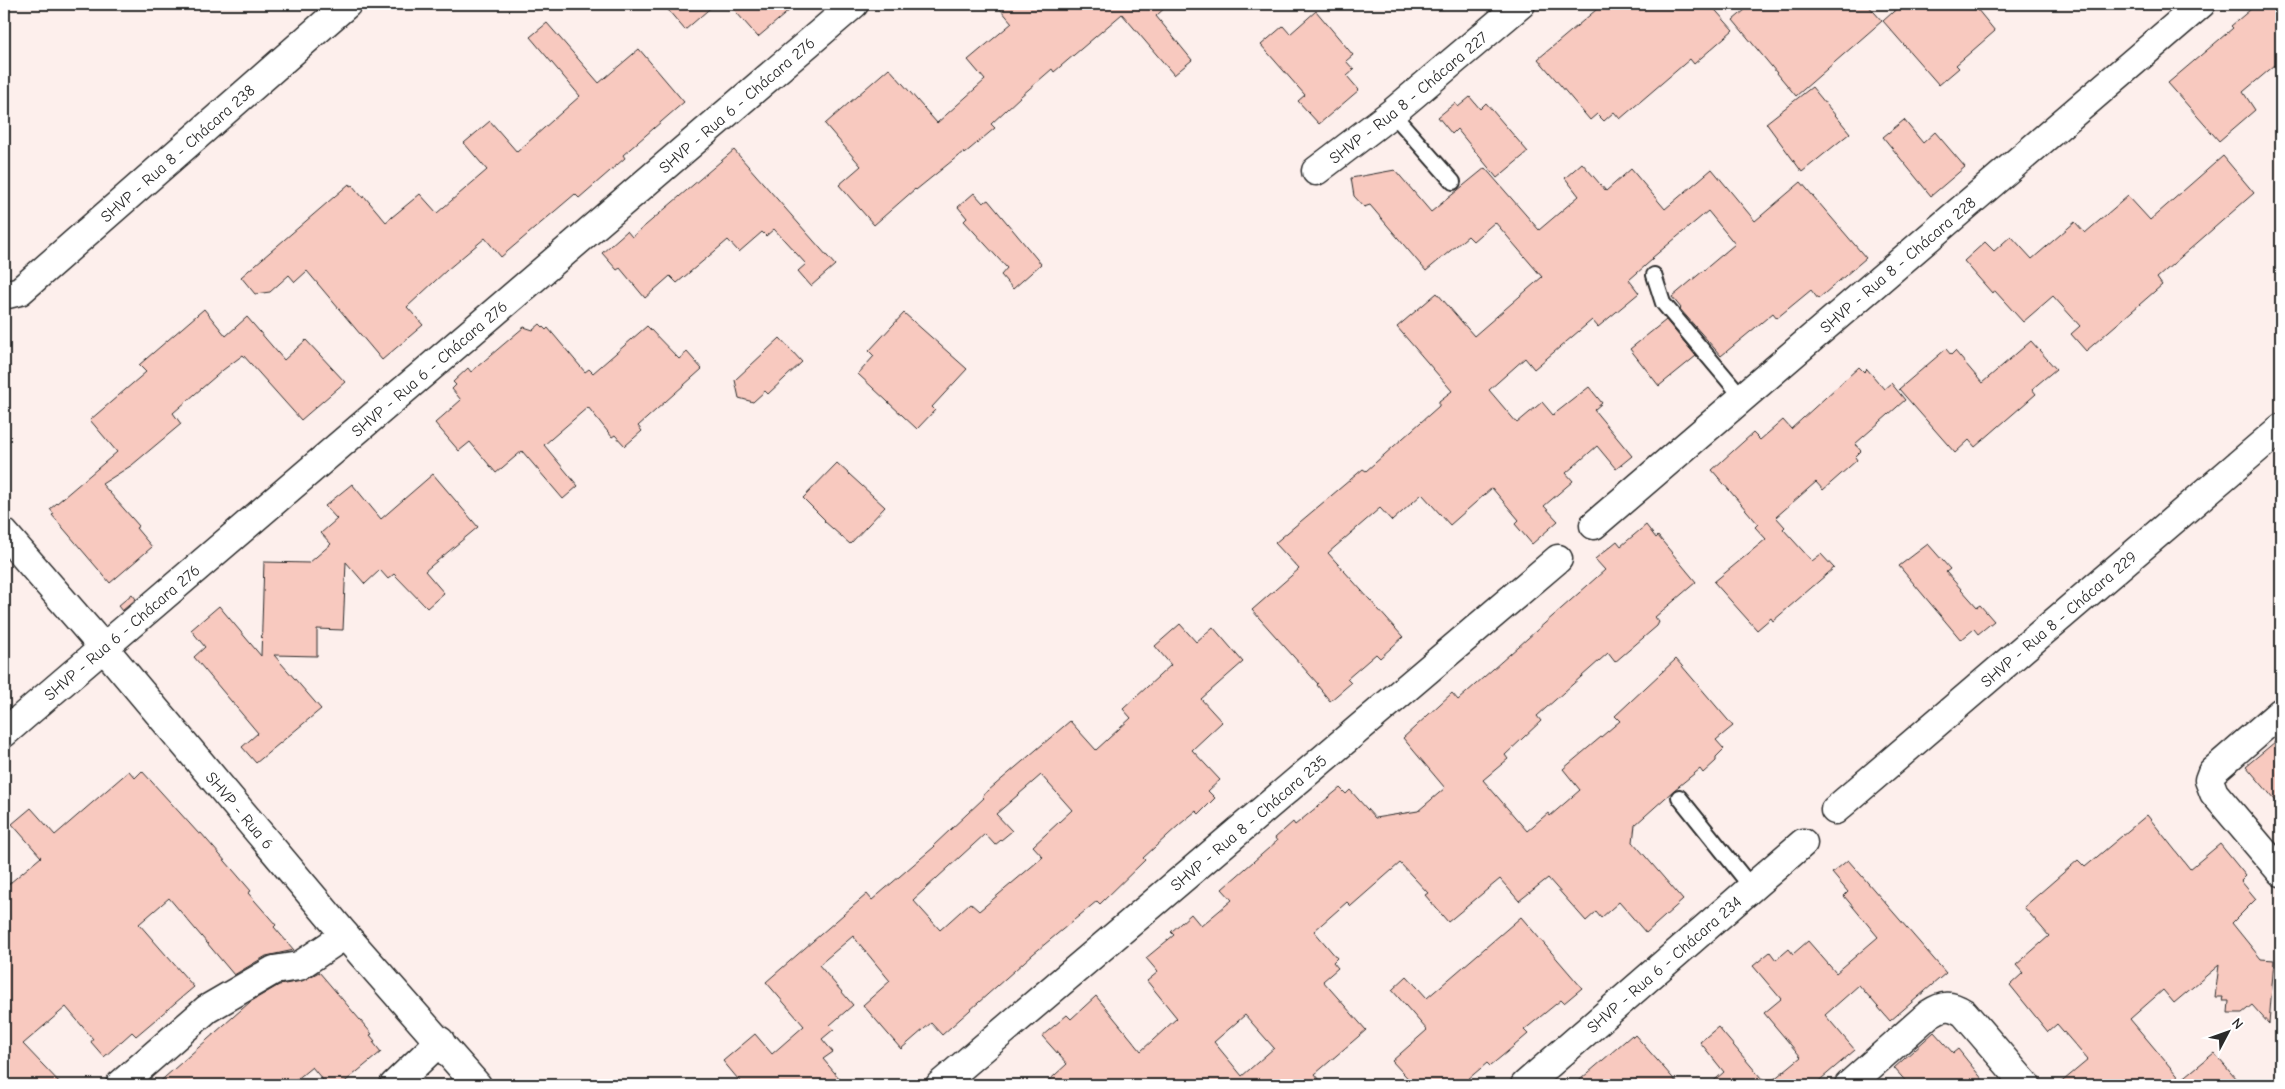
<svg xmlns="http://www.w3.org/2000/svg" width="2285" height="1089" font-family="'Comic Neue',sans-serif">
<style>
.building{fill:#f8c9bf;stroke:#2b2b2b;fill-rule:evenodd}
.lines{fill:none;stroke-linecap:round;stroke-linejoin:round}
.lane-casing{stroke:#2b2b2b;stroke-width:18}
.street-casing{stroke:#2b2b2b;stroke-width:31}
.secondary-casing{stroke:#2b2b2b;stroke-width:31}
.lane{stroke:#fff;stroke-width:14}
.street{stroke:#fff;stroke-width:28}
.secondary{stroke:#fff;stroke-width:28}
.labels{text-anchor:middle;stroke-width:4;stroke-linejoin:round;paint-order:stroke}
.street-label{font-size:16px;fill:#2b2b2b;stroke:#fff}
</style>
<rect width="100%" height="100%" fill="#fdefec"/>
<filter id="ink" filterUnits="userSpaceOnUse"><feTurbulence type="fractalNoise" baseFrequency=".02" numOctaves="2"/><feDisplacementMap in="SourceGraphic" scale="10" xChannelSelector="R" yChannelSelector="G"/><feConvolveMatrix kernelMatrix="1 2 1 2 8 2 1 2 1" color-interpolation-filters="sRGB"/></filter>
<g filter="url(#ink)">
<path class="building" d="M 663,4 L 715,4 L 685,30 Z
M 729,4 L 797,4 L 758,37 Z
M 996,4 L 1169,4 L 1156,16 L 1192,60 L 1174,75 L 1122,14 L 1054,72 L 1052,69 L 1021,96 L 991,124 L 995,128 L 964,154 L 963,152 L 916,190 L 915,189 L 874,225 L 839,185 L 861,166 L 825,124 L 889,68 L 937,123 L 985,80 L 968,60 L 1012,23 Z
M 1603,4 L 1710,4 L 1733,30 L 1694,64 L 1690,59 L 1620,119 L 1614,112 L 1604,121 L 1597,114 L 1590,120 L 1538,59 Z
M 1752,4 L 1867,4 L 1882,21 L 1796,96 L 1733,20 Z
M 1902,4 L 1973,4 L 1995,31 L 1956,65 L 1959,68 L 1939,85 L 1883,21 Z
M 2257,4 L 2281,4 L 2281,60 L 2243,92 L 2255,110 L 2219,141 L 2168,83 L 2233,28 L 2231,26 Z
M 1316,11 L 1353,55 L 1346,61 L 1354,70 L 1347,76 L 1359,90 L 1319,124 L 1298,101 L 1305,95 L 1261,45 L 1283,26 L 1290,34 Z
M 547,23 L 599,83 L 639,49 L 684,102 L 623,155 L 625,158 L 579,198 L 575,194 L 501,257 L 485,238 L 447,270 L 407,307 L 423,325 L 382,360 L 307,271 L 295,282 L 289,275 L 270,292 L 255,294 L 241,277 L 349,184 L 350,186 L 352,185 L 363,198 L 364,196 L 386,222 L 420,194 L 437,213 L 487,170 L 464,143 L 490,121 L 517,152 L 580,96 L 530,37 Z
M 1812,87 L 1850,133 L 1802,172 L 1766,123 Z
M 1470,97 L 1480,109 L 1486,103 L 1528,152 L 1497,178 L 1457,129 L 1452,134 L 1438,117 L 1455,103 L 1458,107 Z
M 1904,120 L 1923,143 L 1935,132 L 1965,167 L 1931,196 L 1883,137 Z
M 734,150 L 835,265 L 811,286 L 798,271 L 806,264 L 774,229 L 766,236 L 762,232 L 739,252 L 728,240 L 677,283 L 670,276 L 645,298 L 620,268 L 617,270 L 602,253 L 627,231 L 632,237 Z
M 2223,156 L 2254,193 L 2157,278 L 2162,285 L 2086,351 L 2071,334 L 2080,326 L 2053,296 L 2023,322 L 1995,291 L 1992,293 L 1964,261 L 1985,242 L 1994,251 L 2011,236 L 2032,259 L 2075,222 L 2085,233 L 2128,196 L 2150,220 Z
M 1582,163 L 1606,191 L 1631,169 L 1665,209 L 1712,169 L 1755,221 L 1801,182 L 1866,258 L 1818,299 L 1811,290 L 1777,318 L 1773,313 L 1721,356 L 1680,309 L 1681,308 L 1672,297 L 1735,244 L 1708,211 L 1652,258 L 1653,259 L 1629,280 L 1639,293 L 1598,327 L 1592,320 L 1534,369 L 1525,358 L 1489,390 L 1517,423 L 1542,402 L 1553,415 L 1589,387 L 1602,403 L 1594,410 L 1632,456 L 1616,469 L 1597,446 L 1566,473 L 1573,481 L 1544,506 L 1558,521 L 1532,544 L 1515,524 L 1519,520 L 1492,488 L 1450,525 L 1422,494 L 1392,521 L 1380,508 L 1328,553 L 1403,637 L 1380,658 L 1376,654 L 1347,679 L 1351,683 L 1330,701 L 1317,685 L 1318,684 L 1252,610 L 1299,569 L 1275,543 L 1363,469 L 1366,471 L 1439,406 L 1439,401 L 1452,391 L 1397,327 L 1437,293 L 1474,336 L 1542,277 L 1495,222 L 1473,241 L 1468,236 L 1426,271 L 1370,205 L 1364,207 L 1354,196 L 1351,178 L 1395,170 L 1431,212 L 1485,168 L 1539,230 L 1579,196 L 1565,178 Z
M 974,193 L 983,203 L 988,200 L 1041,264 L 1013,289 L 1001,275 L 1007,268 L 964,221 L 967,218 L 958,207 Z
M 204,309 L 226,336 L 247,317 L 284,360 L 306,340 L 345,382 L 301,420 L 243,355 L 223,370 L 173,413 L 181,424 L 132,465 L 102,484 L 139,526 L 136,528 L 152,547 L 110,583 L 52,515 L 54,514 L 50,509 L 117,452 L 90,420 L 146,372 L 139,365 Z
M 904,313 L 967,369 L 932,407 L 935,410 L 917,429 L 858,374 L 874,356 L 869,351 Z
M 1666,320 L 1696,356 L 1659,386 L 1630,349 Z
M 540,324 L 546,330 L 548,328 L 585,372 L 589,369 L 593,373 L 647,326 L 679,359 L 687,352 L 702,369 L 638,426 L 642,431 L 625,446 L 615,435 L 612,437 L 588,407 L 544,445 L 578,486 L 563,499 L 522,451 L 496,473 L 470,442 L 459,451 L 435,423 L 461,400 L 452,389 L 456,385 L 453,382 L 468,368 L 471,372 L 524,327 L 533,330 Z
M 780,338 L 802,362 L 768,394 L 765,391 L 753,402 L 739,398 L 735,380 Z
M 2031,341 L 2056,369 L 2032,389 L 2036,394 L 1975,447 L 1969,440 L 1955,453 L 1899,389 L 1946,349 L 1951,355 L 1955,351 L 1982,383 Z
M 1859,367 L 1864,372 L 1867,369 L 1884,389 L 1891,383 L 1905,400 L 1855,444 L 1861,451 L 1855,457 L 1857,460 L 1823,490 L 1816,482 L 1776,517 L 1785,527 L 1783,529 L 1812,561 L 1821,554 L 1834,568 L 1773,621 L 1771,618 L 1757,630 L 1714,582 L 1766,539 L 1755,527 L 1758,524 L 1712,470 L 1753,433 L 1760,440 L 1783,420 L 1791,429 Z
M 837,463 L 885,507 L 850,544 L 824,521 L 825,520 L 803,498 Z
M 433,474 L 478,527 L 425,571 L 444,593 L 427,608 L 394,574 L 388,579 L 380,570 L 365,584 L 346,562 L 343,630 L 317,629 L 317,656 L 274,655 L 321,709 L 256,763 L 242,747 L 258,733 L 194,657 L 205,647 L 191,630 L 219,606 L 261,656 L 264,562 L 309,563 L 331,544 L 321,533 L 337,519 L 325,506 L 352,484 L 381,519 Z
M 1646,525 L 1656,538 L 1658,536 L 1696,582 L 1655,617 L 1659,622 L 1657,626 L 1615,662 L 1608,653 L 1537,716 L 1541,721 L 1505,755 L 1508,759 L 1483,780 L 1527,831 L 1548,813 L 1550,816 L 1580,790 L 1563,769 L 1620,721 L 1615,716 L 1676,659 L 1733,726 L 1716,740 L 1724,749 L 1716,757 L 1716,761 L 1703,773 L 1700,769 L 1674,790 L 1635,825 L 1633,842 L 1683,900 L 1646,933 L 1619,902 L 1601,918 L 1596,912 L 1586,921 L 1548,878 L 1519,901 L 1500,879 L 1448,922 L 1425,895 L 1428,893 L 1400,863 L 1351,906 L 1347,902 L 1314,931 L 1337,958 L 1333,962 L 1338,968 L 1323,981 L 1366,1030 L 1315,1074 L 1324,1085 L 1044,1085 L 1067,1064 L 1042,1036 L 1067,1015 L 1071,1019 L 1096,996 L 1141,1051 L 1177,1018 L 1147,981 L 1158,972 L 1146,958 L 1174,935 L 1171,932 L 1191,914 L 1201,926 L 1232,900 L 1222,889 L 1277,841 L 1275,838 L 1293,822 L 1295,825 L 1340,788 L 1346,794 L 1350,790 L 1375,818 L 1418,811 L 1445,788 L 1403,738 L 1452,693 L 1458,700 L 1605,570 L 1595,559 L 1617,541 L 1621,546 ZM 1245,1015 L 1274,1048 L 1242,1076 L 1214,1042 Z
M 1928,544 L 1950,569 L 1946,572 L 1977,607 L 1980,605 L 1994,621 L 1978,634 L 1974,629 L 1961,640 L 1899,566 Z
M 132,594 L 136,599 L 122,611 L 118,606 Z
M 1180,624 L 1196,642 L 1213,627 L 1243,662 L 1201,699 L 1222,722 L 1192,750 L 1220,780 L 1208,791 L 1215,798 L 1199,814 L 1196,811 L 1179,825 L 1143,858 L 1145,860 L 1100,904 L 1097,901 L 1033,954 L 942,1035 L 931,1023 L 901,1049 L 863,1005 L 890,981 L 853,936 L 819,965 L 853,1005 L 830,1025 L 834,1029 L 822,1039 L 833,1052 L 823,1059 L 845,1085 L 743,1085 L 723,1061 L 755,1034 L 772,1054 L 804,1026 L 766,982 L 867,894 L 872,900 L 934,847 L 933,846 L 984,798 L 982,796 L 1070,721 L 1096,750 L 1131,718 L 1123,709 L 1171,665 L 1155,646 ZM 1041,775 L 1072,810 L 1033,846 L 1043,857 L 979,911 L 970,903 L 940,930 L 913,900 L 985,834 L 995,845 L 1012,831 L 996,814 Z
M 2281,737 L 2281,807 L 2246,766 Z
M 129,771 L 135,778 L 142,771 L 199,834 L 201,833 L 251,891 L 248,893 L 276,925 L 274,927 L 294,950 L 266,956 L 234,975 L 169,898 L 139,924 L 194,987 L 136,1036 L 132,1032 L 104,1057 L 91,1042 L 93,1039 L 66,1007 L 23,1044 L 62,1085 L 4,1085 L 4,888 L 41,857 L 12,824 L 31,808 L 55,835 Z
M 2147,815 L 2190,869 L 2220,844 L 2246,876 L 2241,881 L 2256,899 L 2232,923 L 2261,959 L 2274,960 L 2269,1024 L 2252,1005 L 2242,1013 L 2228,1013 L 2229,1001 L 2222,1001 L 2223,997 L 2215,997 L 2219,965 L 2174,1003 L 2163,990 L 2130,1019 L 2181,1080 L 2214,1053 L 2241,1085 L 2058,1085 L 2088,1060 L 2057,1024 L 2048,1032 L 2010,985 L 2023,973 L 2016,965 L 2049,936 L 2024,907 L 2078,860 L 2085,867 Z
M 1848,860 L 1946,973 L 1890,1021 L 1859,985 L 1825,1015 L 1855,1050 L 1814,1085 L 1709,1085 L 1724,1072 L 1700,1042 L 1718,1027 L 1767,1085 L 1801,1057 L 1764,1013 L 1781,999 L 1753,966 L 1770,952 L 1776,960 L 1789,949 L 1793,954 L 1808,941 L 1836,973 L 1878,937 L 1844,896 L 1848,892 L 1832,873 Z
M 1521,917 L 1582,988 L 1564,1003 L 1561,1000 L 1524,1030 L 1528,1034 L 1507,1052 L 1490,1066 L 1487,1063 L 1461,1085 L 1414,1085 L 1392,1061 L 1427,1030 L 1392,990 L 1407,976 L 1427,998 Z
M 319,972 L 372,1034 L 370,1035 L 375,1041 L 373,1042 L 381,1052 L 341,1085 L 327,1085 L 312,1067 L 290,1085 L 156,1085 L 250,1002 L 279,985 L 302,981 Z
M 1934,1032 L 1953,1053 L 1958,1049 L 1987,1085 L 1909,1085 L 1894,1068 Z
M 1632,1035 L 1633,1037 L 1635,1035 L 1679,1085 L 1574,1085 Z"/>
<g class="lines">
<g class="lane-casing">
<path id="lane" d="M 1392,113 L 1453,182
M 1654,275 L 1663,303 L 1742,397
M 1679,797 L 1752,888"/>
</g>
<g class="street-casing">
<g id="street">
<path id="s1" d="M 1316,171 L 1392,113 L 1521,4"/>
<path id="s2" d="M 4,292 L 8,294 L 20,291 L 347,4"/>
<path id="s3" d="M 1594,525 L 2201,4"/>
<path d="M 2281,712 L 2212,772 L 2209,780 L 2214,793 L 2281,872"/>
<path id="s4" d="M 4,733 L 854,4"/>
<path id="s5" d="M 1835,810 L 2281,428"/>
<path d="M 120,1085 L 207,1009 L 274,970 L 299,966 L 345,935"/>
<path d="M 394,1085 L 440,1041"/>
<path id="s6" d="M 940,1085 L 1558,559"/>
<path id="s7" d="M 1525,1085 L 1803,843"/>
<path d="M 1849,1085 L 1929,1014 C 1943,1005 1950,1004 1964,1013 L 2026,1085"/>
</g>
</g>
<g class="secondary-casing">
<g id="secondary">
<path id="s8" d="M 4,533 L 103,647 L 345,935 L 477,1085"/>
</g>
</g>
<use href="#lane" class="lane"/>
<use href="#street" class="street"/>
<use href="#secondary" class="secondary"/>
</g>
</g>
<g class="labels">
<g class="street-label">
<text dy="6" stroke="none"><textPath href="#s1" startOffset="118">SHVP - Rua 8 - Chácara 227</textPath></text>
<text dy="6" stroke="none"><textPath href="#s4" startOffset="965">SHVP - Rua 6 - Chácara 276</textPath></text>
<text dy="6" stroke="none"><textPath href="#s2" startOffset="226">SHVP - Rua 8 - Chácara 238</textPath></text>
<text dy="6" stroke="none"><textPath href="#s3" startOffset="400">SHVP - Rua 8 - Chácara 228</textPath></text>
<text dy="6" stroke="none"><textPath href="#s4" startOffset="560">SHVP - Rua 6 - Chácara 276</textPath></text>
<text dy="6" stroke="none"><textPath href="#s5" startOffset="294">SHVP - Rua 8 - Chácara 229</textPath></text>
<text dy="6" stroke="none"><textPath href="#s4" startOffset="155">SHVP - Rua 6 - Chácara 276</textPath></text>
<text dy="6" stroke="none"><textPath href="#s8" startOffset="364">SHVP - Rua 6</textPath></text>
<text dy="6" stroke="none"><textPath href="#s6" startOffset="405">SHVP - Rua 8 - Chácara 235</textPath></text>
<text dy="6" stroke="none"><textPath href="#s7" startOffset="184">SHVP - Rua 6 - Chácara 234</textPath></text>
</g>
</g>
<rect width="2285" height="1089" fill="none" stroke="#fff" stroke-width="20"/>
<rect x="10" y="10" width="2265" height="1069" fill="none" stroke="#2b2b2b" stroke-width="2" filter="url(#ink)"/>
<g transform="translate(2228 1032) rotate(49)" stroke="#ffffff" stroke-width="4" paint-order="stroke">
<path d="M0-4L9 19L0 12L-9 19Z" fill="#2b2b2b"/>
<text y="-8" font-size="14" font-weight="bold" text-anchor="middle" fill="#2b2b2b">N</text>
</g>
</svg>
